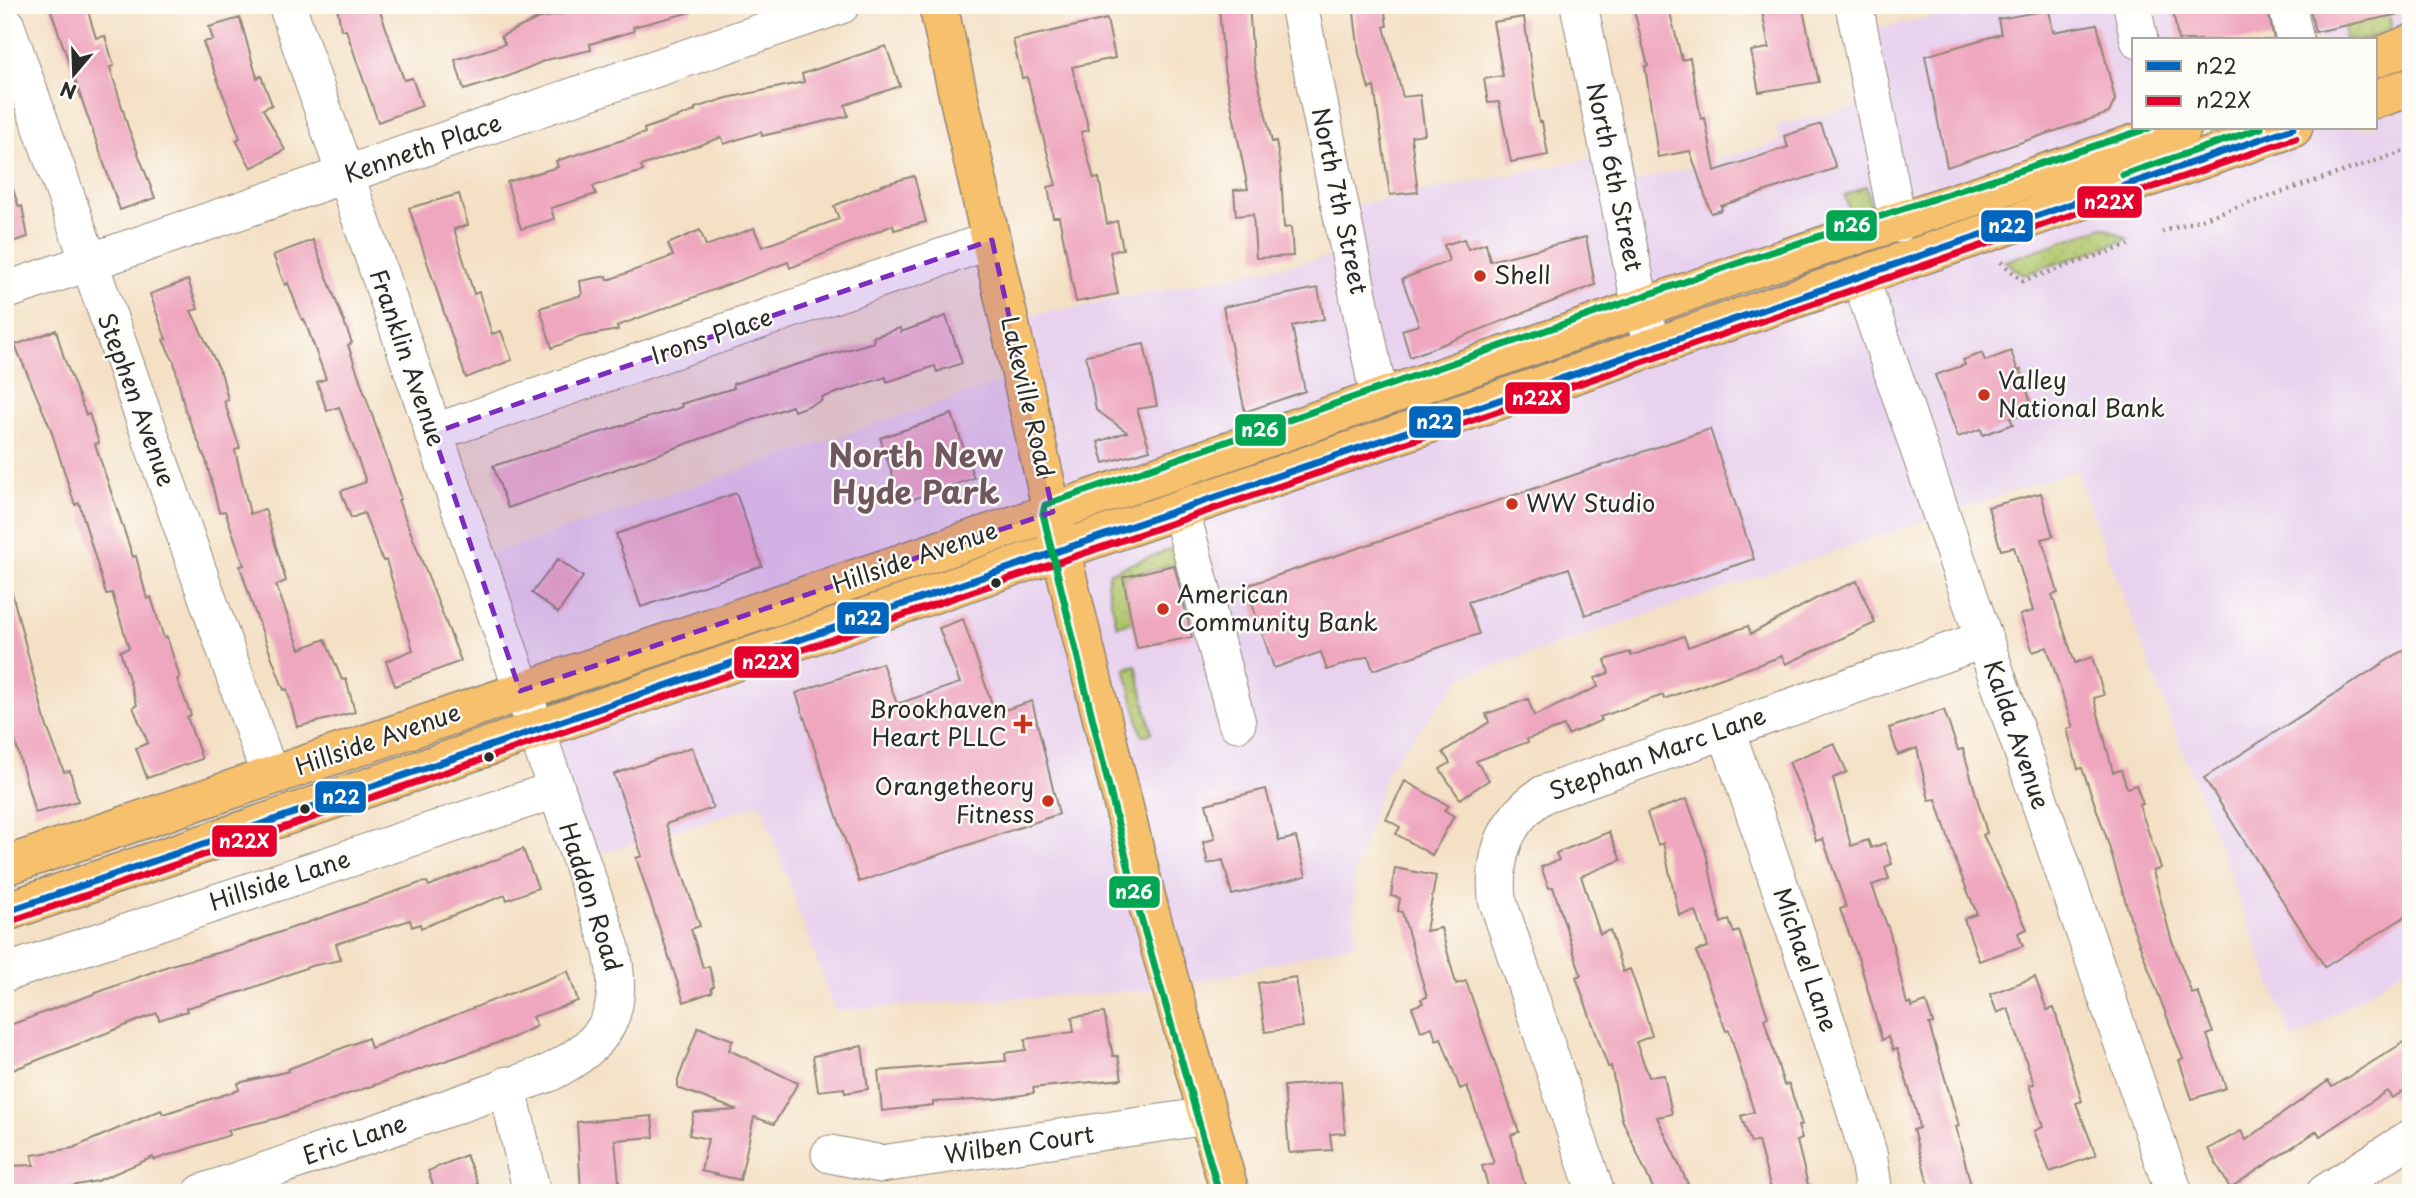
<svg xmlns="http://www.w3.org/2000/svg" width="2416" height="1198" font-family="'Playpen Sans',sans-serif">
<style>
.built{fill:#e8d2ee}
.grass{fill:url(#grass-dots);stroke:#6e784b;stroke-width:2}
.building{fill:#efa7bf}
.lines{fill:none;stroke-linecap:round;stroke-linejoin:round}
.minor-casing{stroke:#908678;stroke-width:39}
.major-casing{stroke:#908678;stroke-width:41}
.path{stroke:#908678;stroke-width:4.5;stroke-dasharray:2 5;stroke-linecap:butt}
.minor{stroke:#fff;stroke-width:37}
.major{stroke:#f7c06c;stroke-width:38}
.bus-1-casing{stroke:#fdfcf7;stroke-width:12}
.bus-2-casing{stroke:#fdfcf7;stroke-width:12}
.bus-3-casing{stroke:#fdfcf7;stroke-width:12}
.bus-1{stroke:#0065bd;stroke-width:7}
.bus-2{stroke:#e4002b;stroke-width:7}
.bus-3{stroke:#00a651;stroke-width:7}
.marked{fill:#7b2cbf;fill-opacity:0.2;stroke:#7b2cbf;stroke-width:5;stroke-dasharray:14 9;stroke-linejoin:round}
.poi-dot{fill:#c8321e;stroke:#fdfcf7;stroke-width:2.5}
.bus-dot{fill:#2b2b2b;stroke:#fdfcf7;stroke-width:2.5}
.labels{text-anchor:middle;stroke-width:5;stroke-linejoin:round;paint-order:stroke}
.street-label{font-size:24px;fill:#2b2b2b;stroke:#fdfcf7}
.poi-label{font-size:24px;fill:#2b2b2b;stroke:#fdfcf7;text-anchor:start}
.district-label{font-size:32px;font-weight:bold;fill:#70565f;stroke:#fdfcf7}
.line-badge{stroke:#fdfcf7;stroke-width:2.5}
.badge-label{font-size:19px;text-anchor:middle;font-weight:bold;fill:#fff}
</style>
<defs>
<pattern id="grass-dots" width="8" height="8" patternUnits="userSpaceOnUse" patternTransform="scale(1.75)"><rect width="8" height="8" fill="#b1c66b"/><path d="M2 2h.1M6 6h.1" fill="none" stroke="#98aa5d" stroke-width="1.8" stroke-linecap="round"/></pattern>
</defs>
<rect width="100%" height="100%" fill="#fdfcf7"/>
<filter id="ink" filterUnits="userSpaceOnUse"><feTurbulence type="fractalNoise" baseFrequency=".0143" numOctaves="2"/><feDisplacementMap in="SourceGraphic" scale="14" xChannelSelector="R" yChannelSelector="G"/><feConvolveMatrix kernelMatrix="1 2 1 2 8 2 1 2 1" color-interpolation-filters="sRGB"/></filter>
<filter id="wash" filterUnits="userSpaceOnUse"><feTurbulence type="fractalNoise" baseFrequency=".00686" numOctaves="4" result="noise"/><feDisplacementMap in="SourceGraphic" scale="28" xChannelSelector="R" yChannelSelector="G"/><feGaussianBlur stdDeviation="1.57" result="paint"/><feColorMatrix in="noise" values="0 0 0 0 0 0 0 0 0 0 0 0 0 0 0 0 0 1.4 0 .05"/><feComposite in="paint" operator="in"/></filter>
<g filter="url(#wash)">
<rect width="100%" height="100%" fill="#f4e0c5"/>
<path class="built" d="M 1999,5 L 2411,5 L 2411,44 L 2376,40 L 2134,40 L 2134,128 L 520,691 L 475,560 L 1020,376 L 1009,320 L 1349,253 L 1341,208 L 1610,155 L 1617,187 L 1780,142 L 1777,125 L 1875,102 L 1860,31 Z
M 2411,87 L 2411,965 L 2293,1041 L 2076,470 L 1462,677 L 1387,770 L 1353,878 L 1355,943 L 1172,989 L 834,1010 L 761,804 L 580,860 L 536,732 L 2293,128 L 2376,128 L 2376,99 Z"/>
<path class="grass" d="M 2387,5 L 2392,29 L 2362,40 L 2344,40 L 2345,25 Z
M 1866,186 L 1872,210 L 1852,218 L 1845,196 Z
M 2103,227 L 2128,239 L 2023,275 L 2005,261 Z
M 1184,544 L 1180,563 L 1123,577 L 1132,622 L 1117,626 L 1107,584 L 1110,572 Z
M 1136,665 L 1152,733 L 1142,736 L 1125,668 Z"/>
<g id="blocks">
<path class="building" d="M 49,5 L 86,5 L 96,38 L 105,36 L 114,66 L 110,67 L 128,127 L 155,198 L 120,210 Z
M 337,5 L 378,5 L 404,80 L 412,78 L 422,106 L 378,122 L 346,30 L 341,30 Z
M 604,5 L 691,5 L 691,12 L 633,27 L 634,31 L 590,44 L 591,50 L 546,60 L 509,76 L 464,90 L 455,60 L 505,44 L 501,36 L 537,19 Z
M 1219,5 L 1249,5 L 1253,59 L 1272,142 L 1276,141 L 1281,172 L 1284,228 L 1291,227 L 1293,256 L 1256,258 L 1253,214 L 1236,216 L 1234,190 L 1248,189 L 1224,69 Z
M 1353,5 L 1384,5 L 1387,26 L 1384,27 L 1403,97 L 1420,95 L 1425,134 L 1411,136 L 1418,192 L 1390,195 L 1374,87 L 1369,89 L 1359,53 Z
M 1652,5 L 1668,5 L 1682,60 L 1690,58 L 1701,119 L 1705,118 L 1715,171 L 1788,147 L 1784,136 L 1821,124 L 1836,168 L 1721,206 L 1722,210 L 1711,213 L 1690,151 L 1658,157 L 1645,66 L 1648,66 L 1634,10 Z
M 1761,5 L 1802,5 L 1819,82 L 1759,92 L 1751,51 L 1769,48 Z
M 2172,5 L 2267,5 L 2274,40 L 2178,40 Z
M 2309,5 L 2399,5 L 2400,14 L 2315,32 Z
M 2049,10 L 2053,32 L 2097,24 L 2115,100 L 2109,113 L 1947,167 L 1925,56 L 2001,34 L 1998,19 Z
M 1524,17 L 1539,122 L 1542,122 L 1548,155 L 1511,162 L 1499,102 L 1488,103 L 1484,79 L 1503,76 L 1493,22 Z
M 240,18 L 257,78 L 261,76 L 272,105 L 263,109 L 285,150 L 251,168 L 236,140 L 240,138 L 203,42 L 213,40 L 209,27 Z
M 1107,19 L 1115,58 L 1072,67 L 1089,130 L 1081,132 L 1094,179 L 1099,178 L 1107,224 L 1117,221 L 1123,249 L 1110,252 L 1118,294 L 1076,302 L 1059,217 L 1053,217 L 1048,187 L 1056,185 L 1027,77 L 1022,78 L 1013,40 Z
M 886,46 L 900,86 L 845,105 L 848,116 L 762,136 L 761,132 L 724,144 L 722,137 L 641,166 L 643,171 L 593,186 L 596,194 L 551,208 L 554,219 L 521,229 L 507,182 L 558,167 L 556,161 L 645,133 L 644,129 L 695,111 L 695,108 L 727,98 L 804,82 L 802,74 Z
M 914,176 L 926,222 L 894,230 L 893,225 L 790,268 L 788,262 L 617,326 L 618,330 L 580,337 L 552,348 L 540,308 L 582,295 L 580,281 L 607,276 L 608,280 L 673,256 L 668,244 L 700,230 L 706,246 L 754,228 L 762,247 L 839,219 L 834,206 L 882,185 Z
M 5,178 L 9,178 L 19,207 L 22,206 L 28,237 L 5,244 Z
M 459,194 L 468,225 L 454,229 L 474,294 L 479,292 L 492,334 L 501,331 L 512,360 L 466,378 L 409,208 Z
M 1586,237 L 1595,285 L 1410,357 L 1402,330 L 1419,325 L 1402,279 L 1449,261 L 1444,245 L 1464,239 L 1468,249 L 1486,243 L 1490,261 Z
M 313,240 L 352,343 L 348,345 L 401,499 L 398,500 L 461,661 L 395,686 L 386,661 L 413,650 L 386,560 L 383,561 L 364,513 L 351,518 L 341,491 L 366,482 L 339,407 L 327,411 L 317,382 L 326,379 L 304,319 L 302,320 L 288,283 L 285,285 L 273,255 Z
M 188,280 L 198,309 L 191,311 L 222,375 L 228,400 L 224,401 L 240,448 L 235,450 L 250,514 L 265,509 L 286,581 L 276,585 L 300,649 L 325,639 L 342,680 L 346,679 L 355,712 L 297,727 L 287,689 L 284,690 L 253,607 L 240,566 L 244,565 L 225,511 L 219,512 L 206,460 L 185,410 L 174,362 L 163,340 L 166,339 L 150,294 Z
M 1318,288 L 1324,319 L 1292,326 L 1305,391 L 1245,412 L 1223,307 Z
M 946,316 L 962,363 L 937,372 L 935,366 L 887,382 L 886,377 L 821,398 L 822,401 L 794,411 L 792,406 L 508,508 L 493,466 L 682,407 L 681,404 L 734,388 L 733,384 L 761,375 L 874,342 L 873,337 L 900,328 L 901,332 Z
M 56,330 L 64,358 L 86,415 L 89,414 L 99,443 L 95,444 L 133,557 L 136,556 L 147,599 L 151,597 L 164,638 L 167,637 L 180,678 L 177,679 L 191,715 L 187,717 L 202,759 L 147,778 L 136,748 L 148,743 L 133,707 L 137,705 L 120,651 L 129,648 L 112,593 L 106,594 L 79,503 L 75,505 L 50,427 L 15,345 Z
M 1144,344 L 1157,406 L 1137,409 L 1150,450 L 1104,463 L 1098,442 L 1127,432 L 1096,410 L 1086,355 Z
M 2011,351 L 2018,371 L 2021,370 L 2033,411 L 2010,418 L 2013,424 L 1983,435 L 1981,429 L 1958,437 L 1935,375 L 1965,365 L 1963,360 L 1982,353 L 1985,361 Z
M 952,414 L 974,478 L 902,503 L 880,438 Z
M 1710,429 L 1754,559 L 1585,615 L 1569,568 L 1468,602 L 1479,634 L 1373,670 L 1368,656 L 1327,670 L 1321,652 L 1274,668 L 1246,586 Z
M 736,493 L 762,566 L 641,607 L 616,534 Z
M 2041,493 L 2053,536 L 2042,539 L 2058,593 L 2052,595 L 2075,663 L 2092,657 L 2104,695 L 2094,698 L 2113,772 L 2121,770 L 2127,788 L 2136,785 L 2143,804 L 2139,805 L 2161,868 L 2153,871 L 2171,938 L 2192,994 L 2198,992 L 2213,1033 L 2207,1035 L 2226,1088 L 2192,1099 L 2179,1060 L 2183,1059 L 2134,930 L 2106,836 L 2082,768 L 2078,769 L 2067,729 L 2073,728 L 2047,647 L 2033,652 L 2020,615 L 2033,611 L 2014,547 L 2001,550 L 1988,507 Z
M 558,559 L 583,577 L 558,613 L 532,593 Z
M 1174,565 L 1192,637 L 1137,648 L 1123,577 Z
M 1857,581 L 1875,623 L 1786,664 L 1782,656 L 1664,699 L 1663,695 L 1600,717 L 1602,720 L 1568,735 L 1564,726 L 1527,739 L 1528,742 L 1476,761 L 1489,780 L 1460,799 L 1440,769 L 1450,763 L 1443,752 L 1489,722 L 1486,714 L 1528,699 L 1534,716 L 1598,687 L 1595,678 L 1609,673 L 1605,660 L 1630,652 L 1631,656 L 1684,636 L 1688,647 L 1748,626 L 1751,634 L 1819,597 Z
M 11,589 L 46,724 L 64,772 L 70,771 L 78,801 L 35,813 L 10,723 L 5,724 L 5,590 Z
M 963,619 L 995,713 L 1032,701 L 1059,814 L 859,882 L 796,693 L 882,663 L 897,704 L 960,683 L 939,628 Z
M 2411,645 L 2411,913 L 2325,967 L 2204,778 Z
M 1944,710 L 1958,750 L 1963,749 L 1987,833 L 1983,835 L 2027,929 L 2018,933 L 2023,946 L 1979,961 L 1964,919 L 1977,914 L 1958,868 L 1936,799 L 1929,800 L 1917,748 L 1898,755 L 1889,728 Z
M 1834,743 L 1847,772 L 1833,778 L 1851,846 L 1868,840 L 1871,848 L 1885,843 L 1892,864 L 1885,867 L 1889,879 L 1872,885 L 1890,933 L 1907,1004 L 1910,1003 L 1912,1007 L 1926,1002 L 1933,1023 L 1929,1024 L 1959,1126 L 1956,1127 L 1973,1193 L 1931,1193 L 1913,1130 L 1919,1128 L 1917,1115 L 1897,1049 L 1893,1050 L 1888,1037 L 1882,1040 L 1860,963 L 1840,909 L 1846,907 L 1823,839 L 1816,841 L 1804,798 L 1789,762 Z
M 692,747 L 713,808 L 666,824 L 700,926 L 691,929 L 703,968 L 709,966 L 714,986 L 711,988 L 712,992 L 684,1002 L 636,858 L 642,856 L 614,774 Z
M 1405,781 L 1449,806 L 1444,810 L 1454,816 L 1432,855 L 1396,834 L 1400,827 L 1386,819 Z
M 1266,789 L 1279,841 L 1296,837 L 1306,876 L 1232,895 L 1223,860 L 1208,864 L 1203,842 L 1215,839 L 1206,804 Z
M 1687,799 L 1706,853 L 1721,923 L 1729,920 L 1734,933 L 1739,931 L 1768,1017 L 1764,1019 L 1784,1085 L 1789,1084 L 1802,1125 L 1798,1126 L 1802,1139 L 1797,1141 L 1810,1193 L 1772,1193 L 1758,1141 L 1751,1143 L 1741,1116 L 1754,1112 L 1729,1030 L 1726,1031 L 1696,951 L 1708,947 L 1696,911 L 1679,915 L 1663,843 L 1658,845 L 1647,813 Z
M 1609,832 L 1621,860 L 1581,876 L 1600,934 L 1610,930 L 1623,972 L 1630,969 L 1639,994 L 1652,1036 L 1636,1042 L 1649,1077 L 1664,1075 L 1672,1114 L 1657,1117 L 1692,1193 L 1655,1193 L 1622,1119 L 1611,1066 L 1608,1067 L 1576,977 L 1581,975 L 1553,887 L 1549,888 L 1541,867 L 1559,860 L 1556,853 Z
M 523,849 L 538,888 L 507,900 L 505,895 L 421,928 L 420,924 L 412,927 L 410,920 L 336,944 L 341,960 L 311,966 L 244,991 L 186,1008 L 187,1011 L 159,1020 L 157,1013 L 5,1073 L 5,1027 L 171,965 L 232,949 L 420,883 L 427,882 L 429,886 Z
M 1395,868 L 1436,876 L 1426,931 L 1441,928 L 1456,984 L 1466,981 L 1519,1132 L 1511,1135 L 1527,1193 L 1490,1193 L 1482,1166 L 1494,1163 L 1467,1086 L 1460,1089 L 1441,1038 L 1436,1040 L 1432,1027 L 1421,1031 L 1412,1007 L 1423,1003 L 1421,999 L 1427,997 L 1402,912 L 1398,911 L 1400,898 L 1391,896 Z
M 568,971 L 578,1001 L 532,1017 L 537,1026 L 512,1038 L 278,1118 L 228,1130 L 230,1135 L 154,1160 L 153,1157 L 97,1181 L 36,1193 L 5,1193 L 5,1166 L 34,1165 L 32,1155 L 73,1148 L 161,1110 L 163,1114 L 239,1090 L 238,1083 L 289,1071 L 288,1069 L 368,1038 L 371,1048 Z
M 1296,977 L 1303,1027 L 1265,1032 L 1258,983 Z
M 2035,977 L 2047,1010 L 2054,1008 L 2082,1101 L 2076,1103 L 2096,1155 L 2050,1172 L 2034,1131 L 2043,1127 L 2029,1085 L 2034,1084 L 2008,1008 L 1997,1013 L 1990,994 Z
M 1104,1013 L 1113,1056 L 1118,1056 L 1122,1079 L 1033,1088 L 1034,1093 L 997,1099 L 933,1102 L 933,1105 L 882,1111 L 878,1071 L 1006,1061 L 1005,1053 L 1026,1050 L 1025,1039 L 1074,1032 L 1072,1017 Z
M 698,1027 L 733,1040 L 729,1050 L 798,1083 L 774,1124 L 754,1117 L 740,1180 L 701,1171 L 708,1139 L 689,1135 L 694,1113 L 737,1110 L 678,1088 L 678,1080 Z
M 2411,1038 L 2411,1087 L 2392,1098 L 2387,1091 L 2320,1136 L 2317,1131 L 2230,1188 L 2208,1149 L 2241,1131 L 2246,1140 L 2328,1081 L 2332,1087 Z
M 862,1046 L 868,1089 L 845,1093 L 844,1088 L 818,1091 L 813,1056 Z
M 1341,1081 L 1345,1133 L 1330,1134 L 1332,1150 L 1289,1153 L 1284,1086 Z
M 652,1116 L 654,1137 L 615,1140 L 620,1193 L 581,1193 L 577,1122 Z
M 466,1155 L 478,1184 L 457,1193 L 436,1193 L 428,1171 Z"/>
</g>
</g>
<g filter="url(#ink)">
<use href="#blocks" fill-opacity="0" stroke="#908678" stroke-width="2"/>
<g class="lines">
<g class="minor-casing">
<path id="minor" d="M 1299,5 L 1379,397
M 1579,5 L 1641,308 L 1654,348
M 1854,5 L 1898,224
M 2132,5 L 2139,40
M 2287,5 L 2295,40
M 5,23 L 270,776
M 1860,277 L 2174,1193
M 5,291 L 841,5
M 433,433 L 992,240
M 1181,511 L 1237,723
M 1726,730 L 1845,1076 L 1868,1153 L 1874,1193
M 5,973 L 555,790
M 507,1085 L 532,1193
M 830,1154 L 881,1164 L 1208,1116
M 202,1193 L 549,1073 C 607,1043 626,1014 611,948 L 287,5
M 1596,1193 L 1497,899 C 1493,855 1505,819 1544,794 L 1982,640
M 2325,1193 L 2411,1138"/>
</g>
<g class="major-casing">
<path id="major" d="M 938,5 L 1061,552 L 1149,909 L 1230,1193
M 2376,58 L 2411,44
M 2376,99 L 2411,87
M 5,866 L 1053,512 L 1750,270 L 2182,128
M 5,912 L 2293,128"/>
</g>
<path class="path" d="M 2162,232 L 2411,149
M 2001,262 L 2022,281 L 2129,245"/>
<use href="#minor" class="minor"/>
<use href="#major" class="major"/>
<g class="bus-1-casing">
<path id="bus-1" d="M 5,912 L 2293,128"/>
</g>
<g class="bus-2-casing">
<path id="bus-2" d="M 8,922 L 2296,138"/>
</g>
<g class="bus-3-casing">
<path id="bus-3" d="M 2123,175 L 2261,128
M 1219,1193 L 1139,911 L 1043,514 L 1045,505 L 1747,260 L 2149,128"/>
</g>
<use href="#bus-1" class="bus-1"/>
<use href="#bus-2" class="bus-2"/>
<use href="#bus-3" class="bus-3"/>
</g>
</g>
<path class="marked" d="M 992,240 L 1053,512 L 520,691 L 433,433 Z"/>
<g class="poi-dot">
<circle cx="1480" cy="276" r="7"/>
<circle cx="1984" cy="395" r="7"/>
<circle cx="1512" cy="504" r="7"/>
<circle cx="1163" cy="609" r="7"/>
<path d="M1019.5 713.5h7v7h7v7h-7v7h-7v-7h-7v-7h7z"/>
<circle cx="1048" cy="801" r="7"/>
</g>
<g class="bus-dot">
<circle cx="996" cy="583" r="6"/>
<circle cx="489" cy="757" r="6"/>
<circle cx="305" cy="809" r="6"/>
</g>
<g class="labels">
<g class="street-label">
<text transform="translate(423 149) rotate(-19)" y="8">Kenneth Place</text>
<text transform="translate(1614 177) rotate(78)" y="8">North 6th Street</text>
<text transform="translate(1339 201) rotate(78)" y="8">North 7th Street</text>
<text transform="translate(712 337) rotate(-19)" y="8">Irons Place</text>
<text transform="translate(407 358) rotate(71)" y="8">Franklin Avenue</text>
<text transform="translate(1027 397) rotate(77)" y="8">Lakeville Road</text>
<text transform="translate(136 400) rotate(70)" y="8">Stephen Avenue</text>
<text transform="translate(915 558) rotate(-19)" y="8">Hillside Avenue</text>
<text transform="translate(2016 735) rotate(71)" y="8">Kalda Avenue</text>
<text transform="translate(378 740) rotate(-19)" y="8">Hillside Avenue</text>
<text transform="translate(1658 754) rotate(-20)" y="8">Stephan Marc Lane</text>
<text transform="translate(280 881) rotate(-18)" y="8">Hillside Lane</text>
<text transform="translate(590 897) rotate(72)" y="8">Haddon Road</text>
<text transform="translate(1805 960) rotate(71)" y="8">Michael Lane</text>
<text transform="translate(355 1140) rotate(-19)" y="8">Eric Lane</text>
<text transform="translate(1019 1145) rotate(-8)" y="8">Wilben Court</text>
</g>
<g class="poi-label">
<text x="1494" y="284">Shell</text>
<text x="1998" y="389">Valley<tspan x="1998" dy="28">National Bank</tspan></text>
<text x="1526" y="512">WW Studio</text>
<text x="1177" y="603">American<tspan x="1177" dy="28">Community Bank</tspan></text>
<text x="1007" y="718" text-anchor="end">Brookhaven<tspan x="1007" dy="28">Heart PLLC</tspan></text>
<text x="1034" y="795" text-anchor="end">Orangetheory<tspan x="1034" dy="28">Fitness</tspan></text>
</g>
<g class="district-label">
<text x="916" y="467">North New<tspan x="916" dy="37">Hyde Park</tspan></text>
</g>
</g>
<g class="line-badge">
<rect x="2076" y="185" width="67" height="34" rx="7" fill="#e4002b"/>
<rect x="1825" y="209" width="53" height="33" rx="7" fill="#00a651"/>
<rect x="1980" y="209" width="54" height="34" rx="7" fill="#0065bd"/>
<rect x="1504" y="381" width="67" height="34" rx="7" fill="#e4002b"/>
<rect x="1408" y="405" width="54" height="34" rx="7" fill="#0065bd"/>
<rect x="1234" y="413" width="53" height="34" rx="7" fill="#00a651"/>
<rect x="836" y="601" width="54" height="34" rx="7" fill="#0065bd"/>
<rect x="733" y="645" width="67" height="34" rx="7" fill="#e4002b"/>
<rect x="314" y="780" width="53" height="34" rx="7" fill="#0065bd"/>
<rect x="211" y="824" width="67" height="34" rx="7" fill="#e4002b"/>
<rect x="1108" y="875" width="53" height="34" rx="7" fill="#00a651"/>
</g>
<g class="badge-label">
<text x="2109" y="209">n22X</text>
<text x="1852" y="232">n26</text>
<text x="2007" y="233">n22</text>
<text x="1537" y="405">n22X</text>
<text x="1435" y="429">n22</text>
<text x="1260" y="437">n26</text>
<text x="863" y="625">n22</text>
<text x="767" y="669">n22X</text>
<text x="341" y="804">n22</text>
<text x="244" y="848">n22X</text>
<text x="1134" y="899">n26</text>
</g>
<rect width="2416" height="1198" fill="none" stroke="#fdfcf7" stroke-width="28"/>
<rect x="2132" y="38" width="245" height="91" fill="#fdfcf7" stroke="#a9a8a5" stroke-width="2"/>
<rect x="2146" y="61" width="35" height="10" fill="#0065bd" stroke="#a9a8a5" stroke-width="2"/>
<text x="2196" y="74" font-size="21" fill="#2b2b2b">n22</text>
<rect x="2146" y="96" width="35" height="10" fill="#e4002b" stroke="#a9a8a5" stroke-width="2"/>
<text x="2196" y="108" font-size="21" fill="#2b2b2b">n22X</text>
<g transform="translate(74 74) rotate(199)" stroke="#fdfcf7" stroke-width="5" paint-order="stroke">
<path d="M0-5L12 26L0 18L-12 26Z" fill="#2b2b2b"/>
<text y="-10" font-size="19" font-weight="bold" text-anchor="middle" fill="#2b2b2b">N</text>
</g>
</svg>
